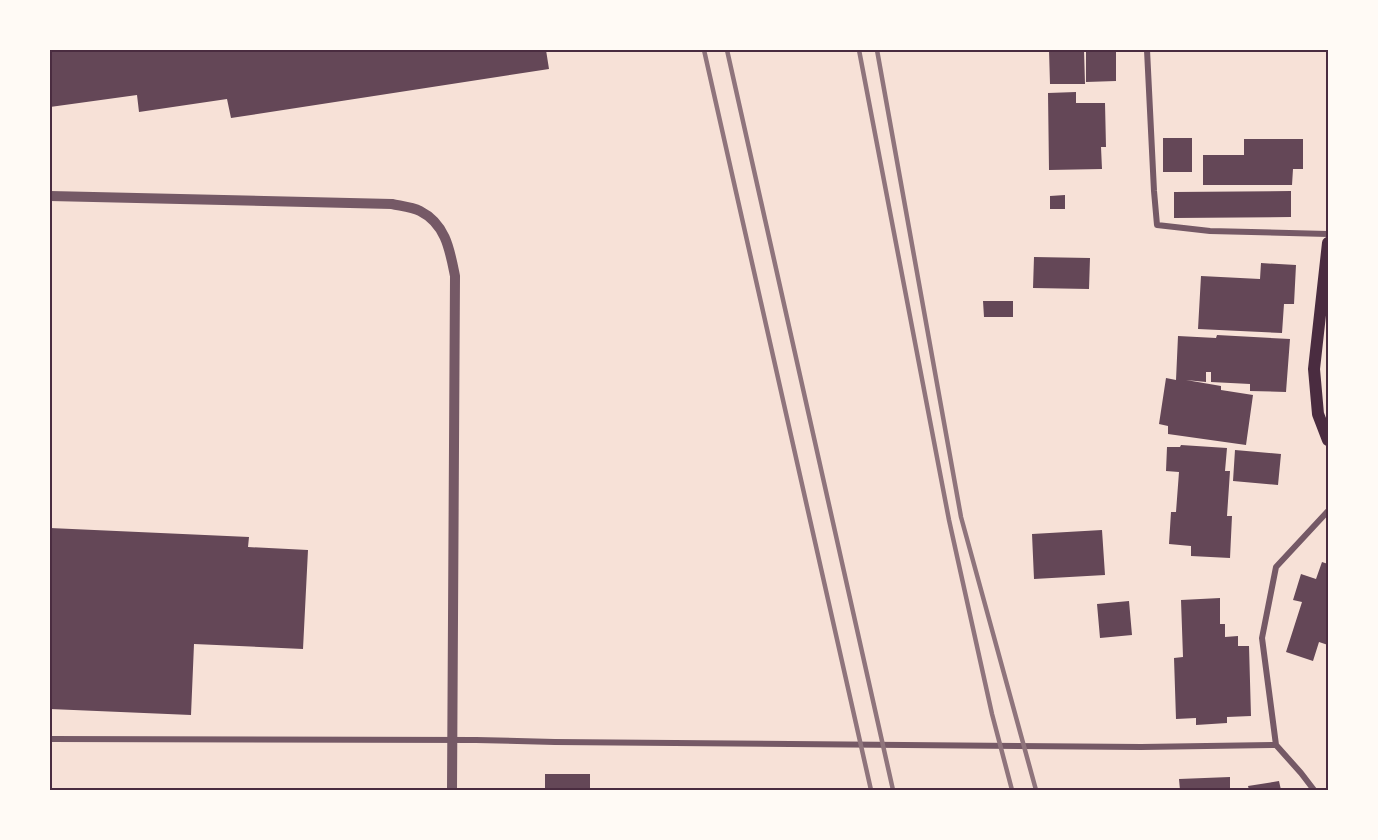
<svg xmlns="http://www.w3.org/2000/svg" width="1378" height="840" font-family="Roboto,sans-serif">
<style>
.building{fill:#644757}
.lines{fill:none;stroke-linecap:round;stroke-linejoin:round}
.minor{stroke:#755966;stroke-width:6}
.tertiary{stroke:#755966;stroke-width:10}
.secondary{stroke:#4a2c40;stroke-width:12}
.rail{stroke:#8f747c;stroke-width:4.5}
.neatline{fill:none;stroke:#4a2c40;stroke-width:2}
</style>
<rect width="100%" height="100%" fill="#f7e1d7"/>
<path class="building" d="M 50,50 L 546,50 L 549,69 L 231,118 L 227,99 L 139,112 L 137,95 L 50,107 Z
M 1049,50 L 1084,50 L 1085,84 L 1050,84 Z
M 1086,52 L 1116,52 L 1116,81 L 1086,82 Z
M 1076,92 L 1076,103 L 1105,103 L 1106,147 L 1101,147 L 1102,169 L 1049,170 L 1048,93 Z
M 1163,138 L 1192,138 L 1192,172 L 1163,172 Z
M 1244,139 L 1303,139 L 1303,169 L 1293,169 L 1292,185 L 1203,185 L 1203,155 L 1244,155 Z
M 1291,191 L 1291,217 L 1174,218 L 1174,192 Z
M 1065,195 L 1065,209 L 1050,209 L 1050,196 Z
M 1034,257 L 1090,258 L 1089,289 L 1033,288 Z
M 1261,263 L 1296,265 L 1294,304 L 1284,304 L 1282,333 L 1198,329 L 1201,276 L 1260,279 Z
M 983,301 L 1013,301 L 1013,317 L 984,317 Z
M 1217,335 L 1290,339 L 1286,392 L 1250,391 L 1250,384 L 1211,382 L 1211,372 L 1206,372 L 1206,382 L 1186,380 L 1221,386 L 1221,390 L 1253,395 L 1246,445 L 1168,434 L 1168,426 L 1159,424 L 1166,378 L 1176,380 L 1178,336 L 1216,338 Z
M 1181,445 L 1227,448 L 1225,471 L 1230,471 L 1227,516 L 1232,516 L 1230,558 L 1191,556 L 1191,546 L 1169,544 L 1171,512 L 1176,512 L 1179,472 L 1166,471 L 1167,447 L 1180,447 Z
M 1235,450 L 1281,454 L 1278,485 L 1233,481 Z
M 50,528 L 249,537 L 248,547 L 308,550 L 303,649 L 194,644 L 191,715 L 50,709 Z
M 1102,530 L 1105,575 L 1034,579 L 1032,534 Z
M 1322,562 L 1328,564 L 1328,645 L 1319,642 L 1313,661 L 1286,652 L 1302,602 L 1293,600 L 1301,574 L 1316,579 Z
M 1220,598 L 1220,624 L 1225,624 L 1225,637 L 1238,636 L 1238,646 L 1249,646 L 1251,716 L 1227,717 L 1227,723 L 1196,725 L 1196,718 L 1176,719 L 1174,658 L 1183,657 L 1181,600 Z
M 1129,601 L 1132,635 L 1100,638 L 1097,604 Z
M 545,774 L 590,774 L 590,790 L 545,790 Z
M 1230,777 L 1230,790 L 1180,790 L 1179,779 Z
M 1279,781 L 1281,790 L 1249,790 L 1248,786 Z"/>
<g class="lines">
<path class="minor" d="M 1147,50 L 1154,191 L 1157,225 L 1210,231 L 1328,234
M 50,739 L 476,740 L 555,742 L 1141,747 L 1276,745
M 1314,790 L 1301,773 L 1276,745 L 1262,638 L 1276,567 L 1328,511"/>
<path class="tertiary" d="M 50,196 L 392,204 C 401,206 412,207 420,211 C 446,224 450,251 455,276 L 452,790"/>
<path class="secondary" d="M 1328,243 L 1314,369 L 1318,414 L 1328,440"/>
<path class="rail" d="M 704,50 L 871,790
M 727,50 L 893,790
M 859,50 L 949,520 L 992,714 L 1012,790
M 877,50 L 961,517 L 1036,790"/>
</g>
<rect width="1378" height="840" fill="none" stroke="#fffaf5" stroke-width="102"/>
<rect x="51" y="51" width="1276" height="738" class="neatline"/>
</svg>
